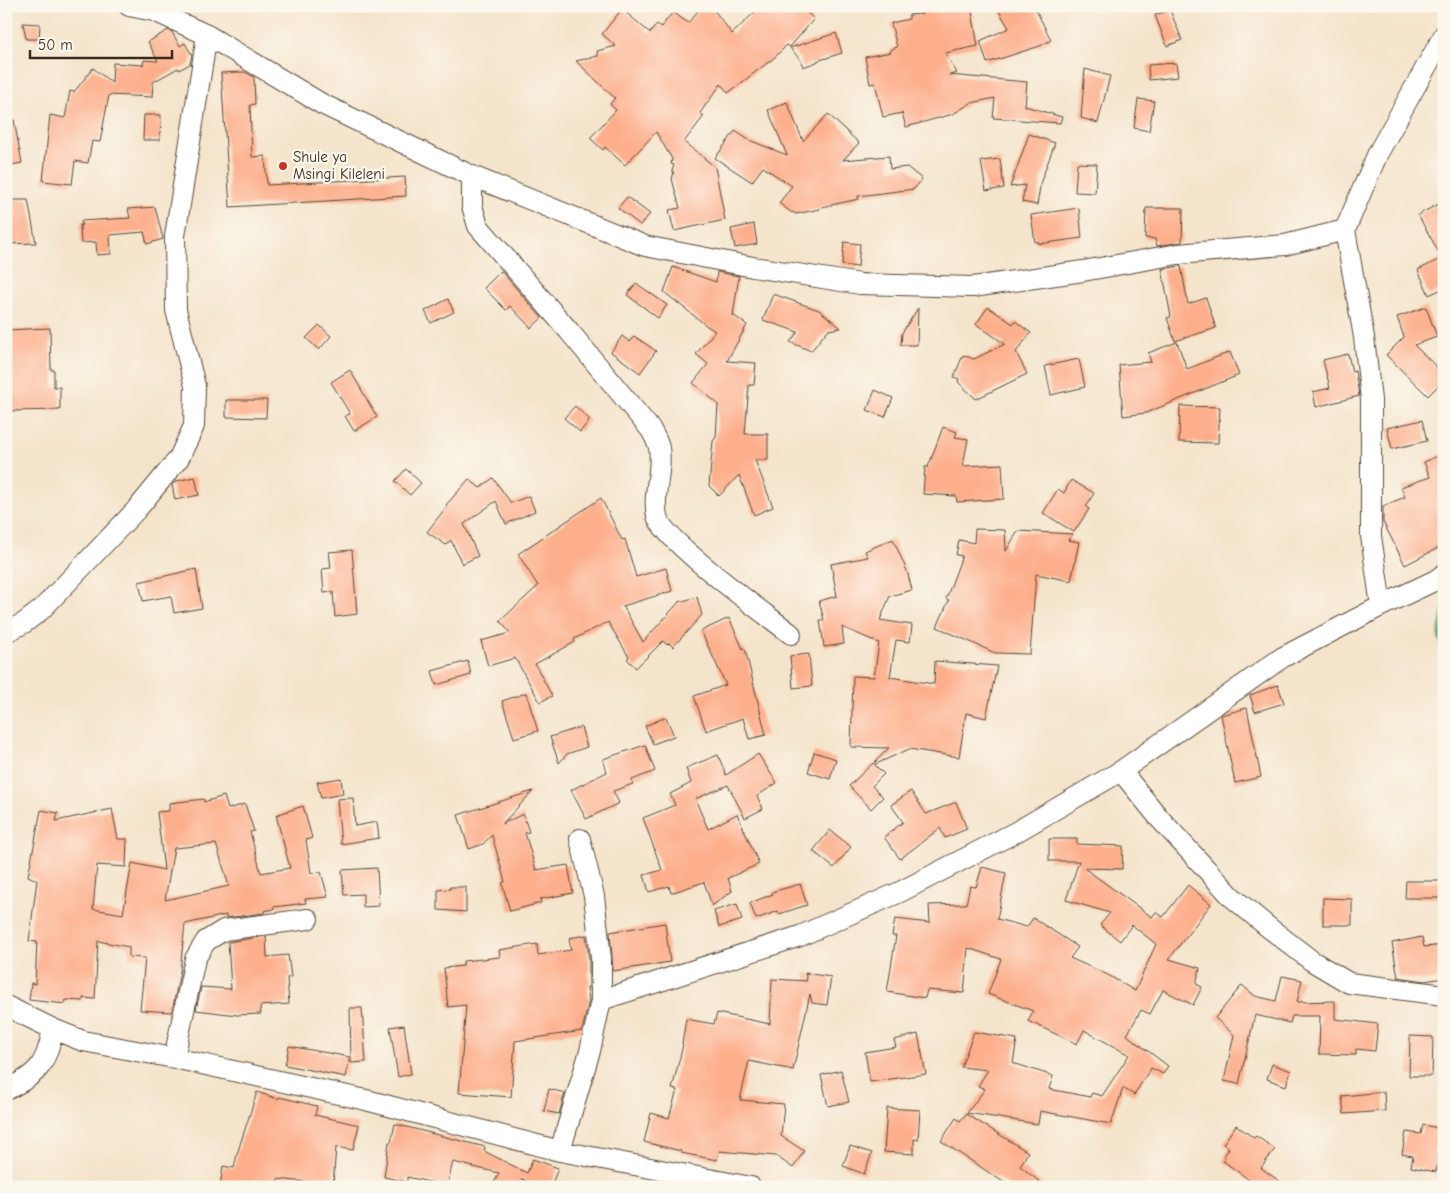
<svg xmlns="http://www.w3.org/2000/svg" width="1450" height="1193" font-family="'Comic Neue',sans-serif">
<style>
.forest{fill:url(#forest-firs);stroke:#4b6c4c}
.building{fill:#fdae8b;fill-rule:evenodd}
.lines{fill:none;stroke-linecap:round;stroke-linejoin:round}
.minor-casing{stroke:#574638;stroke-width:22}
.minor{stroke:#fff;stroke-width:20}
.poi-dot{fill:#c8321e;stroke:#fbf7ec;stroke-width:2}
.labels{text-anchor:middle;stroke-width:4.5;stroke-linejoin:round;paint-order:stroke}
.poi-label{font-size:15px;fill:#3b2a1e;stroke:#fbf7ec;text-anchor:start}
</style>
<defs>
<pattern id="forest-firs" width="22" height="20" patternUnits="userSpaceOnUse" patternTransform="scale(1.25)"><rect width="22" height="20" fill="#5bad7a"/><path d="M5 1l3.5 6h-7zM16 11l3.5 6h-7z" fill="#4c8d63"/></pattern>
</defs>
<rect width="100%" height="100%" fill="#fbf7ec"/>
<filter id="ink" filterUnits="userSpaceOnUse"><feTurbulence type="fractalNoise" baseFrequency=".02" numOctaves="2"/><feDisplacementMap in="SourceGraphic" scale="10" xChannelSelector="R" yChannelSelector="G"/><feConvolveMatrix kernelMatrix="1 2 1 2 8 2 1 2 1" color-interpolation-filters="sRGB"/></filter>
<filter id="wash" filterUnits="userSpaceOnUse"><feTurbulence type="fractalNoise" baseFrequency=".0096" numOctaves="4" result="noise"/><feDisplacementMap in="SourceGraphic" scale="20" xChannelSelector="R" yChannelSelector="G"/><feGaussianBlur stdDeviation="1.12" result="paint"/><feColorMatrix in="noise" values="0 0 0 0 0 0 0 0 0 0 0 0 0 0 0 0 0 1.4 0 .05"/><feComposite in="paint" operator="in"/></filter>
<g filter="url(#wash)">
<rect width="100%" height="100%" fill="#f4e4cb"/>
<path class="forest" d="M 1443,607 L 1444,607 L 1444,658 L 1438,635 Z"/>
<g id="blocks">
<path class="building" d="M 702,6 L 711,6 L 732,34 L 761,6 L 800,6 L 814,19 L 790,47 L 787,45 L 775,57 L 728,93 L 721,84 L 700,113 L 704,116 L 684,142 L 715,167 L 725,220 L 674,231 L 669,210 L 680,208 L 672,179 L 674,172 L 672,171 L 674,165 L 671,164 L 672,159 L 656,132 L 625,165 L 605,147 L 603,150 L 590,138 L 616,110 L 610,104 L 615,98 L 576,61 L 598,56 L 597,51 L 616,46 L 602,34 L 622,9 L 650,33 L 657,24 L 661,27 L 673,12 L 688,23 Z
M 921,6 L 971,6 L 978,46 L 945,53 L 957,73 L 949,75 L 1027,82 L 1025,106 L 1062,117 L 1060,123 L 993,118 L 995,98 L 971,103 L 953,114 L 906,127 L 902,113 L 883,117 L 875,83 L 870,84 L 865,57 L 891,52 L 890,50 L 897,47 L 891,23 L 909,19 L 909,15 L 922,14 Z
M 996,6 L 1034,6 L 1051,40 L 1040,46 L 987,63 L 980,41 L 1009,28 Z
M 1170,10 L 1182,40 L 1167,46 L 1155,15 Z
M 23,23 L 40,24 L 39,39 L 26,39 Z
M 168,30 L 172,32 L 180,46 L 185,43 L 192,55 L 190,64 L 179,70 L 178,68 L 153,82 L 152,97 L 109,95 L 100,142 L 92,141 L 88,163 L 75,161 L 72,184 L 43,181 L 50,115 L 65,118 L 70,91 L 74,92 L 93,68 L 112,83 L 113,63 L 143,65 L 144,60 L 158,61 L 148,42 Z
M 836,33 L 842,53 L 817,61 L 817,62 L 803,67 L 800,59 L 790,48 Z
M 1176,63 L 1178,77 L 1149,80 L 1148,65 Z
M 1085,69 L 1110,76 L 1098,123 L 1081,118 Z
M 245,72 L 254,77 L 255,104 L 250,105 L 252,157 L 265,156 L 267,185 L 405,177 L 406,196 L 230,207 L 221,73 Z
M 1138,99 L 1154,101 L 1149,131 L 1134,128 Z
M 787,102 L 803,141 L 828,114 L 859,143 L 843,160 L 889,156 L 890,169 L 907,167 L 922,179 L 914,189 L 858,196 L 859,199 L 822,207 L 820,209 L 796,214 L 793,212 L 792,213 L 779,203 L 792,186 L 763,167 L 752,182 L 715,158 L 735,131 L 749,140 L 787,155 L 768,110 Z
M 144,115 L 161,115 L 160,140 L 143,140 Z
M 14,120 L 22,163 L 6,166 L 6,121 Z
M 1029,134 L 1055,143 L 1041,181 L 1037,205 L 1022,202 L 1025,185 L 1010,187 Z
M 1000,159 L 1004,188 L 986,191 L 981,161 Z
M 1077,163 L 1097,164 L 1095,193 L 1075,192 Z
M 627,197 L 650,214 L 640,225 L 618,208 Z
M 6,200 L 28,200 L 36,243 L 6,244 Z
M 1444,201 L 1444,288 L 1429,295 L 1418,270 L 1442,258 L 1418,215 Z
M 155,207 L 163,239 L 147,244 L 144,232 L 110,235 L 111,254 L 97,255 L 96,242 L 81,243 L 80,225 L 82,225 L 81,221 L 130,218 L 128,209 Z
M 1079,208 L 1082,238 L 1039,244 L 1039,242 L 1035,242 L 1031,215 Z
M 1146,208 L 1183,208 L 1182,242 L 1157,246 L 1155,239 L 1145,238 Z
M 754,224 L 757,244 L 735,248 L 731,229 Z
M 844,242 L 860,244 L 858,267 L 842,265 Z
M 1181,266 L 1188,304 L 1206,298 L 1216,328 L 1175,341 L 1167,318 L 1171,317 L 1162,269 Z
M 673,267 L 716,282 L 717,272 L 739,276 L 733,315 L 747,325 L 727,361 L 756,363 L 754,385 L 749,385 L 745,434 L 768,434 L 768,460 L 755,460 L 773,507 L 754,515 L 739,475 L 719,496 L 709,486 L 713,441 L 716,437 L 718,404 L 693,383 L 708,364 L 696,354 L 715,331 L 707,326 L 664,292 Z
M 501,271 L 542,318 L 531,328 L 510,306 L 506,310 L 484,288 Z
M 636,283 L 667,305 L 658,318 L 627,295 Z
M 773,294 L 819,310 L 841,328 L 828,330 L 811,351 L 790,342 L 798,332 L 763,320 Z
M 448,299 L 454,312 L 431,323 L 425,311 Z
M 988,307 L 1013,324 L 1015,321 L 1031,333 L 1016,352 L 1027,374 L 976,399 L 958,382 L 959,379 L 954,377 L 963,355 L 974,359 L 1005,344 L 976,324 Z
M 1426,307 L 1437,337 L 1414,345 L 1444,374 L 1444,380 L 1428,396 L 1386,355 L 1404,337 L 1397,317 Z
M 918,308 L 917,345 L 901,345 L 902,333 Z
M 319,325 L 331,336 L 319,350 L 306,338 Z
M 50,328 L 51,370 L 54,370 L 54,387 L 60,387 L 60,410 L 11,411 L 10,358 L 6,358 L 6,330 Z
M 622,336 L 630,342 L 634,336 L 656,351 L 640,373 L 611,352 Z
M 1177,342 L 1187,369 L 1230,352 L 1239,375 L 1146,413 L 1123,416 L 1119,365 L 1151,362 L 1148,353 Z
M 1348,354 L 1352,372 L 1355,371 L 1359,396 L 1316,407 L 1313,392 L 1330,388 L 1323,360 Z
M 1079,359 L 1085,387 L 1051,395 L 1045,366 Z
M 350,370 L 377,417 L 354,431 L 345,416 L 350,414 L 331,382 Z
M 875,390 L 893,398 L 885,417 L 867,410 Z
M 226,400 L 267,400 L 266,418 L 226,417 Z
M 575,406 L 590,420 L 580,432 L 564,418 Z
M 1180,406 L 1220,407 L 1218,443 L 1179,442 Z
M 1422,420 L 1427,441 L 1392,449 L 1387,428 Z
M 943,427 L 957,432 L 955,437 L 968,439 L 963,466 L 1002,464 L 1004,499 L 957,502 L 956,496 L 923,494 L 925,467 L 928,467 Z
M 1444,453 L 1444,545 L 1405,565 L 1383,522 L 1383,506 L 1405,497 L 1401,487 L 1430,477 L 1424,462 Z
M 406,469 L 421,483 L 410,495 L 395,481 Z
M 195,477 L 199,495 L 175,500 L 172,485 L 176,481 Z
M 493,478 L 511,503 L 529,496 L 535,511 L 506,524 L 496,501 L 464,524 L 478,556 L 462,564 L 451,540 L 446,545 L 427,532 L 447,506 L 446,505 L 469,479 L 480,488 Z
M 1071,480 L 1094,493 L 1086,507 L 1089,509 L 1074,532 L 1043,513 L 1058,489 L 1064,493 Z
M 601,498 L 622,540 L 625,539 L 636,577 L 666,568 L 672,591 L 623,606 L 643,642 L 679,602 L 697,597 L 702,615 L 673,647 L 669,643 L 667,645 L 663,641 L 636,668 L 627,659 L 629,657 L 608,622 L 574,639 L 575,642 L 535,664 L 552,696 L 540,702 L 515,658 L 488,666 L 481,641 L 510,633 L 500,621 L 538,586 L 518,554 Z
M 975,529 L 1005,530 L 1006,551 L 1018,531 L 1073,534 L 1068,540 L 1079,542 L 1071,581 L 1036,574 L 1030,654 L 995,653 L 937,627 L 949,600 L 946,599 L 962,556 L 956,555 L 959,540 L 974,543 Z
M 893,539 L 907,571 L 912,590 L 890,596 L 880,620 L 912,625 L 910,642 L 896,640 L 890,677 L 934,684 L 935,661 L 997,666 L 986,718 L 966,713 L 959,757 L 909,749 L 876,764 L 875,762 L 889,748 L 851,747 L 853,676 L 874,677 L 879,643 L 842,627 L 844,644 L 824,647 L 820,620 L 824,620 L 819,601 L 837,596 L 831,564 L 868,557 L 865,551 Z
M 352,550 L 357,614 L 335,617 L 333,592 L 324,593 L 322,569 L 331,568 L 329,552 Z
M 196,569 L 202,608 L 174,613 L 171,596 L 143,601 L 139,582 Z
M 729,618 L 743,649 L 745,649 L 766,735 L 749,739 L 743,718 L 706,731 L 694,696 L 726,685 L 701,631 Z
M 809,654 L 812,686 L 793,688 L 790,656 Z
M 468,661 L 471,675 L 436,685 L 432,671 Z
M 1278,685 L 1284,703 L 1255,712 L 1250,695 Z
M 526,693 L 538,731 L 514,738 L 502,701 Z
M 1247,708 L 1261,777 L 1235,783 L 1221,715 Z
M 666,717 L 674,736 L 653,744 L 645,726 Z
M 581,727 L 587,747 L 567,754 L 559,763 L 550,737 Z
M 645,745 L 655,771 L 632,780 L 633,784 L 613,791 L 619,803 L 586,819 L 571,790 L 607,772 L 603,759 Z
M 814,752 L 836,759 L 830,779 L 808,772 Z
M 758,754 L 777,783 L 757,796 L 763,809 L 745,818 L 728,785 L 695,799 L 708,829 L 737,814 L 759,864 L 728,878 L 732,891 L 712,906 L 704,882 L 671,893 L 669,886 L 649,892 L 644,875 L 662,870 L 643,818 L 675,805 L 670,794 L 691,783 L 686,768 L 718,755 L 726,775 Z
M 873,763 L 884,774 L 872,786 L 883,797 L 871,809 L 849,786 Z
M 341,778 L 343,794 L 321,798 L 317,782 Z
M 533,791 L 502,824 L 523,814 L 529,832 L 525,833 L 536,870 L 568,865 L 573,893 L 540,899 L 541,903 L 510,911 L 502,883 L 505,882 L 492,835 L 483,844 L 469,849 L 458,815 Z
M 911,791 L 926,814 L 956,802 L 967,829 L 945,838 L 940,828 L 900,859 L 884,837 L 903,822 L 891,805 Z
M 224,796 L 228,809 L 245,804 L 254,831 L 250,832 L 261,873 L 290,868 L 276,815 L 303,806 L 312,838 L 306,840 L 311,873 L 321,872 L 328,897 L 305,899 L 306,903 L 273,907 L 274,909 L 264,911 L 264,913 L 226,918 L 226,915 L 185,924 L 180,971 L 172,1012 L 140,1010 L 145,958 L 129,957 L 129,947 L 98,941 L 95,999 L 83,998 L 83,1001 L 66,1000 L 65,1004 L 29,1000 L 31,983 L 35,984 L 37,942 L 29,941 L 37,880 L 28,876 L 41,810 L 58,813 L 56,821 L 112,809 L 118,839 L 127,839 L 126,867 L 97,865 L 93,909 L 123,914 L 132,863 L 164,870 L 157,812 L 169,811 L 169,803 L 204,799 L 204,802 ZM 216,844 L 229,886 L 165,900 L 174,848 Z
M 353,798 L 355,826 L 377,822 L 379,838 L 341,844 L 337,799 Z
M 830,830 L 851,847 L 834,868 L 813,851 Z
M 1049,839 L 1077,839 L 1077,844 L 1123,846 L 1122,869 L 1084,868 L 1152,917 L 1156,912 L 1163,917 L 1188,885 L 1211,904 L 1169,959 L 1200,968 L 1196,984 L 1202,987 L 1193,1005 L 1163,990 L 1150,1014 L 1141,1010 L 1127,1035 L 1168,1066 L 1163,1074 L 1151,1068 L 1134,1095 L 1123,1088 L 1111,1124 L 1040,1111 L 1038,1124 L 967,1113 L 985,1089 L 978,1086 L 988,1070 L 961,1067 L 974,1032 L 1017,1039 L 1013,1063 L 1053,1076 L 1049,1089 L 1090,1097 L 1092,1093 L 1102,1096 L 1129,1055 L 1084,1030 L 1077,1044 L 1028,1021 L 1033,1011 L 988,994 L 1001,959 L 968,948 L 964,993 L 927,990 L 925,998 L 887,992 L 896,936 L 892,936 L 895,919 L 930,923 L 929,905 L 966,904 L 970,886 L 976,887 L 982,867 L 1006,873 L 997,919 L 1027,927 L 1033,918 L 1078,947 L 1070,958 L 1108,975 L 1135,991 L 1156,944 L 1132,925 L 1120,941 L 1100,925 L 1110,913 L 1066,900 L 1079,861 L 1049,861 Z
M 377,868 L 379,906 L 363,907 L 363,894 L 344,895 L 342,870 Z
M 1406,881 L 1441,881 L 1441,898 L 1405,898 Z
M 800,884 L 807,905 L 779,914 L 778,911 L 756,919 L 750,903 L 773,894 L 772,892 Z
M 450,887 L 466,887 L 466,912 L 438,910 L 438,890 L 450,889 Z
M 1323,898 L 1352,899 L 1352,925 L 1323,925 Z
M 737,904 L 742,920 L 719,927 L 714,911 Z
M 665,923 L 670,962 L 613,971 L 610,932 Z
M 586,935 L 589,959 L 589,987 L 587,987 L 589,1000 L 582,1031 L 515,1041 L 511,1097 L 459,1093 L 466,1005 L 448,1007 L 444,968 L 463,966 L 463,961 L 500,957 L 499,950 L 537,944 L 538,955 L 571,950 L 569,938 Z
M 266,936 L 267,957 L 288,955 L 291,977 L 287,978 L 289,1004 L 260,1006 L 261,1014 L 237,1015 L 196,1010 L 201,987 L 231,989 L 228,942 Z
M 1422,937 L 1424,947 L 1444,945 L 1444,978 L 1425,981 L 1398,977 L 1392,943 Z
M 805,973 L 831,977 L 827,1005 L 812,1003 L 810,994 L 793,1070 L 749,1061 L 740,1100 L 784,1104 L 781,1136 L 804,1151 L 793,1168 L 776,1156 L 719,1151 L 717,1160 L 681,1153 L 681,1151 L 644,1142 L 651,1113 L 669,1118 L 677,1090 L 672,1089 L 683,1045 L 682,1044 L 686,1019 L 714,1024 L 717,1013 L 770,1024 L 772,979 L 807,981 Z
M 1282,976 L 1302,980 L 1297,1002 L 1335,1001 L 1335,1019 L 1378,1024 L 1375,1051 L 1356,1049 L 1356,1055 L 1319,1054 L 1320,1016 L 1292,1016 L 1290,1023 L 1255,1015 L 1239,1084 L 1224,1081 L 1234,1035 L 1215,1018 L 1242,985 L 1255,996 L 1276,1001 Z
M 350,1008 L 362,1008 L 366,1062 L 351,1063 Z
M 404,1025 L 411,1074 L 398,1077 L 390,1027 Z
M 918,1034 L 926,1074 L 870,1082 L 865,1052 L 896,1047 L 894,1040 Z
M 1410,1036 L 1433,1037 L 1432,1076 L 1409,1076 Z
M 289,1046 L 350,1057 L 346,1077 L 285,1065 Z
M 1272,1064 L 1291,1071 L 1286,1086 L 1267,1079 Z
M 841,1070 L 849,1102 L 828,1106 L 821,1075 Z
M 549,1089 L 565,1093 L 559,1114 L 544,1111 Z
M 257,1092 L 278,1099 L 279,1097 L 317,1106 L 315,1115 L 359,1125 L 353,1150 L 336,1147 L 333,1185 L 278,1179 L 277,1187 L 220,1187 L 223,1166 L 234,1168 L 237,1154 Z
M 1384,1092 L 1385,1111 L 1344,1114 L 1342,1096 Z
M 887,1108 L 920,1110 L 918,1140 L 914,1139 L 914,1154 L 884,1152 Z
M 966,1114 L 1028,1152 L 1020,1166 L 1046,1187 L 1011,1187 L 941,1141 L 956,1118 L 960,1121 Z
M 395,1124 L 485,1147 L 484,1151 L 527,1173 L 533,1159 L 558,1168 L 551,1187 L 533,1187 L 524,1183 L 525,1180 L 522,1179 L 518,1187 L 492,1187 L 499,1173 L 453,1162 L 447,1186 L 407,1177 L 407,1182 L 384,1177 L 389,1142 L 391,1142 Z
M 1236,1125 L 1254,1138 L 1256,1136 L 1275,1149 L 1261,1168 L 1288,1187 L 1259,1187 L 1223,1161 L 1225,1157 L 1224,1156 L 1229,1148 L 1223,1144 Z
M 1423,1125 L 1444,1129 L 1436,1172 L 1411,1167 L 1413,1156 L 1402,1154 L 1406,1132 L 1421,1134 Z
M 850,1146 L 872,1153 L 864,1174 L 843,1166 Z"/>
</g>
</g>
<g filter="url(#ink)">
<use href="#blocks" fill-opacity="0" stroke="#574638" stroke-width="1"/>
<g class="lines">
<g class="minor-casing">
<path id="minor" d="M 129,6 L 154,11 L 207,35 L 322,104 L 472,176 L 645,246 L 753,267 L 860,284 L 973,287 L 1083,271 L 1178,254 L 1285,245 L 1345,230
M 472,176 L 472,206 L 478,226 L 569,331 L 651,430 C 654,436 658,442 659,448 C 663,471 652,493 657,516 C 662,540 767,615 791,634
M 1381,606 L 1371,536 L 1371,400 L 1364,337 L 1345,230 L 1378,153 L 1444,35
M 6,632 L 24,623 L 41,610 L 138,508 L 179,458 L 194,426 L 195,386 L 176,310 L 175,236 L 207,35
M 1121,771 L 1160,819 L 1232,897 L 1268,927 L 1312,961 L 1349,983 L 1444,995
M 601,1000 L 800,936 L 900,892 L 1016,832 L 1121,771 L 1283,657 L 1381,606 L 1436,580 L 1444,574
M 6,1006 L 53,1029 L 83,1041 L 174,1058 L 366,1100 L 560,1151 L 751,1187
M 174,1058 L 195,959 L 206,941 L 224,930 L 308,919
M 6,1090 C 39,1074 46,1065 53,1029
M 560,1151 L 590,1051 L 601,1000 L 601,958 L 594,896 L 580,839"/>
</g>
<use href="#minor" class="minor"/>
</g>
</g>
<circle class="poi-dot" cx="283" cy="166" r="5"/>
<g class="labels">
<g class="poi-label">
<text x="293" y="162">Shule ya<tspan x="293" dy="17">Msingi Kileleni</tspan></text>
</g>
</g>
<rect width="1450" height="1193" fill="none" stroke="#fbf7ec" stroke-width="25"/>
<path d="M30 50v8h142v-8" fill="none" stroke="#3b2a1e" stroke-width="2.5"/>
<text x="38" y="50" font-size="15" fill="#3b2a1e" stroke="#fbf7ec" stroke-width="4" paint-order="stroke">50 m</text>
</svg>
